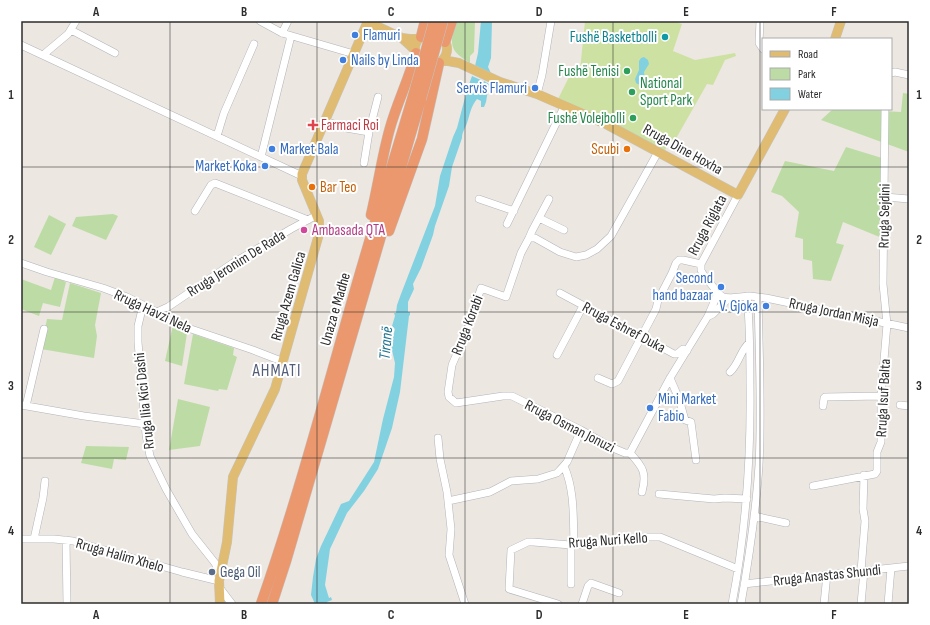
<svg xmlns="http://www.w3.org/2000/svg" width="930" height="625" font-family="'Sofia Sans Condensed',sans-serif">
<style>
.green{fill:#bddca5}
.pitch{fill:#cde2a2}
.water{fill:#82d1e1}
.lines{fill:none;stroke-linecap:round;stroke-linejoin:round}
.minor-casing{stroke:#b2b4bb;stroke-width:8}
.major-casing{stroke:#c4c4c4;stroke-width:10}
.highway-casing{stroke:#c4c4c4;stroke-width:11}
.minor{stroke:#fff;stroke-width:7}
.major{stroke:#e0bc72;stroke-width:9}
.highway{stroke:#eb986e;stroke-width:10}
.highway-bridge-casing{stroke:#c4c4c4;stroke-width:11;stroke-linecap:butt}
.highway-bridge{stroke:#eb986e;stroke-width:10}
.grid{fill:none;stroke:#2d2d2d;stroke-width:1;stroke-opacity:0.55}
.shop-dot{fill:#3f7fe0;stroke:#fff;stroke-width:1.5}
.culture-dot{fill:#0f9aa8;stroke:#fff;stroke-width:1.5}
.leisure-dot{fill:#2e9e5b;stroke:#fff;stroke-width:1.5}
.health-dot{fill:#e0444e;stroke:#fff;stroke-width:1.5}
.food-dot{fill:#e8710a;stroke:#fff;stroke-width:1.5}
.hotel-dot{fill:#d1479c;stroke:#fff;stroke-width:1.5}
.service-dot{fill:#5c6f8a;stroke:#fff;stroke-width:1.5}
.labels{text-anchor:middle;stroke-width:4;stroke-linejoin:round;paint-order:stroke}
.shop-label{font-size:15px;fill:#366cbe;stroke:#fff;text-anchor:start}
.culture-label{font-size:15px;fill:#0d838f;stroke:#fff;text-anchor:end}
.leisure-label{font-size:15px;fill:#27864d;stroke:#fff;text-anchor:end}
.health-label{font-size:15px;fill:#be3a42;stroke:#fff;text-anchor:start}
.food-label{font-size:15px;fill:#c56008;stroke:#fff;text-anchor:end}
.street-label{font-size:15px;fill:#2d2d2d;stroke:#fff}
.hotel-label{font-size:15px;fill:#b23c85;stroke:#fff;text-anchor:start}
.service-label{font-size:15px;fill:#4e5e75;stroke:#fff;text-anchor:start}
.water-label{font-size:16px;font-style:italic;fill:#1f738f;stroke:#fff}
.quarter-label{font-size:17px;letter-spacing:1px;fill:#525d78;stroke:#fff}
.neatline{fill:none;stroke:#2d2d2d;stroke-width:1.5}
.grid-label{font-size:13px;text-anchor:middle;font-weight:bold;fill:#2d2d2d}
</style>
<rect width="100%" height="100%" fill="#ece7e1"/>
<path class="green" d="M 456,21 L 475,21 L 474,52 L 470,56 L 470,63 C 448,50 450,44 456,21 Z
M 903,93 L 909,94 L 909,152 L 821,120 L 833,109 L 882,109 L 883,111 L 901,112 Z
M 846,147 L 882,158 L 882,238 L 843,222 L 836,243 L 844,245 L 831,281 L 813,279 L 812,261 L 803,259 L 803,239 L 795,237 L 799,212 L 782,196 L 771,192 L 785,161 L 834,171 Z
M 113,214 L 118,216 L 106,240 L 72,226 L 76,217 Z
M 49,215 L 66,224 L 51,255 L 34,247 Z
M 55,277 L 66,282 L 60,307 L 43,303 L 39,316 L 21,309 L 21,279 L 51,290 Z
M 70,283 L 101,293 L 95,325 L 97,336 L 94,358 L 41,349 L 47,319 L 62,320 Z
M 173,325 L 187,333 L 182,366 L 165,361 Z
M 193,334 L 234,348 L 233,355 L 237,357 L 227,390 L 219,389 L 218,391 L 184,384 Z
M 178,399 L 210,407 L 200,446 L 169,450 Z
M 86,446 L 129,447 L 126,460 L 114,459 L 112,469 L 81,463 Z"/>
<path class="pitch" d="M 585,21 L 673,21 L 682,24 L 673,51 L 695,60 L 735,53 L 736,56 L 725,60 L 713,85 L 707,84 L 674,142 L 670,141 L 665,150 L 607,120 L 558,99 L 573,69 L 580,70 Z"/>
<path class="water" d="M 481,21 L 492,21 L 491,58 L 488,67 L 491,73 L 475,66 L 478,53 Z
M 644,57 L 648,60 L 649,64 L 644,72 L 645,81 C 643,85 640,86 636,83 L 635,79 L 639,70 L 639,61 L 641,58 Z
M 472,76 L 483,81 L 478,91 L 478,93 L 480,92 L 484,81 L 489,84 L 486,102 L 484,107 L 481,107 L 481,101 L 477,99 C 471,106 470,114 467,123 C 465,129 462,132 462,138 L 452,167 L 449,186 L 435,226 L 433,235 L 421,268 L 413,284 L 414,289 L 408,302 L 408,312 L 410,312 L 410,315 L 409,316 L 400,392 L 392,428 L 378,469 L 364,491 L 347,513 L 330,549 L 325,585 L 329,598 L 331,597 L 332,600 L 327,602 L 327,604 L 315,604 L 311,595 L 313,577 L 316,559 L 321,546 L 341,504 L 349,501 L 374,462 L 383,419 L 394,377 L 395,363 L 391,346 L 395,329 L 392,326 L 395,316 L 394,313 L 396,313 L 397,305 L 401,294 L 435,206 L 440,176 L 453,137 L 457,128 L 467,90 Z"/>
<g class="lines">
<g class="minor-casing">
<path id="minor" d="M 260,21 L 282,33 L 354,54
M 760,21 L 759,43 L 763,49
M 71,30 L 115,53
M 282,33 L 288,21
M 21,45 L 302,176
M 43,55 L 68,34 L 76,21
M 891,73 L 895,72 L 909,75
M 537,94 L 542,75 L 551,21
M 325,121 L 346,128 L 369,132
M 217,136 L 224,113 L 254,44
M 261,157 L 291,36
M 364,163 L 369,132 L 378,97
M 738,195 L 701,264 L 701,270 L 703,274 L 718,293 L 723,297 L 729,298 L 750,296 L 766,298 L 909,328
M 885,197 L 909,199
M 479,199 L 514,211
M 195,211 L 211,185 L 215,183 L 308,220
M 539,218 L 564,230
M 507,224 L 564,107
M 529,238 L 532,231 L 549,199
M 21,263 L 47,272 L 103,288 L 127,297 L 191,329 L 253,350 L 284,362
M 560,293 L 674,354 L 677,354 L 683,349 L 687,351
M 143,305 L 138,326 L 138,342 L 146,435 L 150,456 L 166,489 L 192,534 L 215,563 L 220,574
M 157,312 L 168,307 L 233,263 L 291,229 L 317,215
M 709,316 L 713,314 L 729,298
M 557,355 L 583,306
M 730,372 C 739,364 740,351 749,343
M 598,378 L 612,384 L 618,381 L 656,309 L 658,300 L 672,273 L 676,263 L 679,260 L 683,260 L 701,264
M 670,378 L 679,399 L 685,420 L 691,422 L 696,460
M 21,405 L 84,416 L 145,424
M 900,405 L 909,406
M 26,406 L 44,329
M 823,406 L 824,398 L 825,397 L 881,396
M 438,438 L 440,459 L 447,492 L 451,529 L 449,555 L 465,604
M 630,453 L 625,453 L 613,448 L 581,430 L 512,396 L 503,396 L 456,403 L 449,397 L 448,392 L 452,365 L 468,328 L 481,288 L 506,297 L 521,253 L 529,238 L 535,238 L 560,252 L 576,257 L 586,255 L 597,249 L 611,236 L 658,152
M 630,453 L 670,378 L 708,316 L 718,293
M 630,453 C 643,467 647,473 642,492
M 564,466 C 575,491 573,518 574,545
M 813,486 L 875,474 L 877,471 L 877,452 L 881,442 L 881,396 L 887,324 L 883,284 L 885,109
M 659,494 L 714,499 L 725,498 L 747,499
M 448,501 L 490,492 L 511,481 L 538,479 L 557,473 L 560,470 L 567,462 L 581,430
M 754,516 L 786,523
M 21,539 L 54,539 L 73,541 L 182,572 L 219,581
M 34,539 L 43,498 L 45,481
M 66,540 L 67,604
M 861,571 L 865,521 L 863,509 L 864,475
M 571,584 L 571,545
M 744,584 L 909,566
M 219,587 L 232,604
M 558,604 L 509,589 L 511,550 L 528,542 L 533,542 L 571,545 L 591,544 L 641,537 L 660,537 L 738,569
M 582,604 L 588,586 L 591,583 L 619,593
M 732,604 C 746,531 751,458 750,384 C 750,355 750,325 747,296
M 741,604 C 749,558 756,511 759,465 C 762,409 759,353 758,297
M 824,604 L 827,574
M 861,604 L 864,571
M 888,604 L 891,568"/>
</g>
<g class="major-casing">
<path id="major" d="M 368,22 L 402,38
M415 49a16 16 0 1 1 32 0a16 16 0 1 1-32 0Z
M 835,39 L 841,21
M 415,50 L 402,38 L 410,39 L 419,39
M 441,61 L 448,61 L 459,63 L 500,82 L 537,94 L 606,124 L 738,195 L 785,109
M 220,604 L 219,581 L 227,542 L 233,477 L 275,389 L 319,234 L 319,221 L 302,180 L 302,174 L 368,21"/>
</g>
<g class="highway-casing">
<path id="highway" d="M 421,37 L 425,21
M 445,42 L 452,21
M 371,215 C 378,186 382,156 390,128 C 397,103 409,79 416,53
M 389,231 L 422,139 L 439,63
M 261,604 C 295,507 322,407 350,308 C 370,237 392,166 413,96
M 272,604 L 286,561 L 421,99"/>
</g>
<use href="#minor" class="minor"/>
<use href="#major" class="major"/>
<use href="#highway" class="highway"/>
<g class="highway-bridge-casing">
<path id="highway-bridge" d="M 413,96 L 434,21
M 421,99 L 443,21"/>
</g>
<use href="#highway-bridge" class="highway-bridge"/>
</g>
<path class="grid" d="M 170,21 L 170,604M 317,21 L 317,604M 465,21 L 465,604M 613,21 L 613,604M 760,21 L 760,604M 21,167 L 909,167M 21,312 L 909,312M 21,458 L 909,458"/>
<g class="shop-dot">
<circle cx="355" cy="35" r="4"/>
<circle cx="343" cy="60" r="4"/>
<circle cx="535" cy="88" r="4"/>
<circle cx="272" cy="149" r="4"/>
<circle cx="265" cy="166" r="4"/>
<circle cx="721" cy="287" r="4"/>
<circle cx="766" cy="306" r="4"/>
<circle cx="650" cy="408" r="4"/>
</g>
<circle class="culture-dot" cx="665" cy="37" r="4"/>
<g class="leisure-dot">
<circle cx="627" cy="71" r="4"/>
<circle cx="632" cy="92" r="4"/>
<circle cx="633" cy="118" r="4"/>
</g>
<path class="health-dot" d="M311 119h4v4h4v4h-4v4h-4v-4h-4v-4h4z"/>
<g class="food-dot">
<circle cx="627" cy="149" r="4"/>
<circle cx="312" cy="187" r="4"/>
</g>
<circle class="hotel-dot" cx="304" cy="230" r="4"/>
<circle class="service-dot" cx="212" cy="572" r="4"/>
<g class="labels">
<g class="shop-label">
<text x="363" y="40">Flamuri</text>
<text x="351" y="65">Nails by Linda</text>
<text x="527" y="93" text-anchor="end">Servis Flamuri</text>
<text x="280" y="154">Market Bala</text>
<text x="257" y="171" text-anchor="end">Market Koka</text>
<text x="713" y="283" text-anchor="end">Second<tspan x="713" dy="17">hand bazaar</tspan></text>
<text x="758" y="311" text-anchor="end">V. Gjoka</text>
<text x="658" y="404">Mini Market<tspan x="658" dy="17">Fabio</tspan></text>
</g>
<g class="culture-label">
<text x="657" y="42">Fushë Basketbolli</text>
</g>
<g class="leisure-label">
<text x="619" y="76">Fushë Tenisi</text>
<text x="640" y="88" text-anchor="start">National<tspan x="640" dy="17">Sport Park</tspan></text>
<text x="625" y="123">Fushë Volejbolli</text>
</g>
<g class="health-label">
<text x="321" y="130">Farmaci Roi</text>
</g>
<g class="food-label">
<text x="619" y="154">Scubi</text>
<text x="320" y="192" text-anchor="start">Bar Teo</text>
</g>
<g class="street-label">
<text transform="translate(683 149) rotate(29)" y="5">Rruga Dine Hoxha</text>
<text transform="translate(884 216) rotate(-89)" y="5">Rruga Sejdini</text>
<text transform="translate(707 225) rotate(-62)" y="5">Rruga Riglata</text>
<text transform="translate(236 263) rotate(-32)" y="5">Rruga Jeronim De Rada</text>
<text transform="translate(288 296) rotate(-74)" y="5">Rruga Azem Galica</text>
<text transform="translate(335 309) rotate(-74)" y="5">Unaza e Madhe</text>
<text transform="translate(153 311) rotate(25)" y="5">Rruga Havzi Nela</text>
<text transform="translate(834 312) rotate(12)" y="5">Rruga Jordan Misja</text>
<text transform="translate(467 325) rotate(-69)" y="5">Rruga Korabi</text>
<text transform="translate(624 327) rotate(28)" y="5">Rruga Eshref Duka</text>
<text transform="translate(883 398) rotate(-87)" y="5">Rruga Isuf Balta</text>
<text transform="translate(144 401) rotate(-96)" y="5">Rruga Ilia Kici Dashi</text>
<text transform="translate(570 426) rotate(27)" y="5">Rruga Osman Jonuzi</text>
<text transform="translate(608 540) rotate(-4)" y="5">Rruga Nuri Kello</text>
<text transform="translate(120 555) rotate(16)" y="5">Rruga Halim Xhelo</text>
<text transform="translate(827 575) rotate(-6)" y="5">Rruga Anastas Shundi</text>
</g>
<g class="hotel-label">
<text x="312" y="235">Ambasada QTA</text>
</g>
<g class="service-label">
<text x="220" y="577">Gega Oil</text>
</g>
<g class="water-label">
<text transform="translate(385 343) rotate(-85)" y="6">Tiranë</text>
</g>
<g class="quarter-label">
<text x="277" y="376">AHMATI</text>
</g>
</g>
<rect width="930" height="625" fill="none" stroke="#ffffff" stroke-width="44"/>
<rect x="762" y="38" width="130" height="72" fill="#ffffff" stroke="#ababab"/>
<rect x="770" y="51" width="20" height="6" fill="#e0bc72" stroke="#ababab"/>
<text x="798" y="58" font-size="12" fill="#2d2d2d">Road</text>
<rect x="770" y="68" width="20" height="12" fill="#bddca5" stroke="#ababab"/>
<text x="798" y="78" font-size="12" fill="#2d2d2d">Park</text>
<rect x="770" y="88" width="20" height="12" fill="#82d1e1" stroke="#ababab"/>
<text x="798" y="98" font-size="12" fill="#2d2d2d">Water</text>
<rect x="22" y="22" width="886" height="581" class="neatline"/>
<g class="grid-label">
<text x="96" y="16">A</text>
<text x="244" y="16">B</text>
<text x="391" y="16">C</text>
<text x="539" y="16">D</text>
<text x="686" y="16">E</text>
<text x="834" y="16">F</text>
<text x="11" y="99">1</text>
<text x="919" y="99">1</text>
<text x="11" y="244">2</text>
<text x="919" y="244">2</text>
<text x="11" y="390">3</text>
<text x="919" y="390">3</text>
<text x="11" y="535">4</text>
<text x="919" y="535">4</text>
<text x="96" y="619">A</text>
<text x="244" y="619">B</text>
<text x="391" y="619">C</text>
<text x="539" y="619">D</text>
<text x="686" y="619">E</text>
<text x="834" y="619">F</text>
</g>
</svg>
